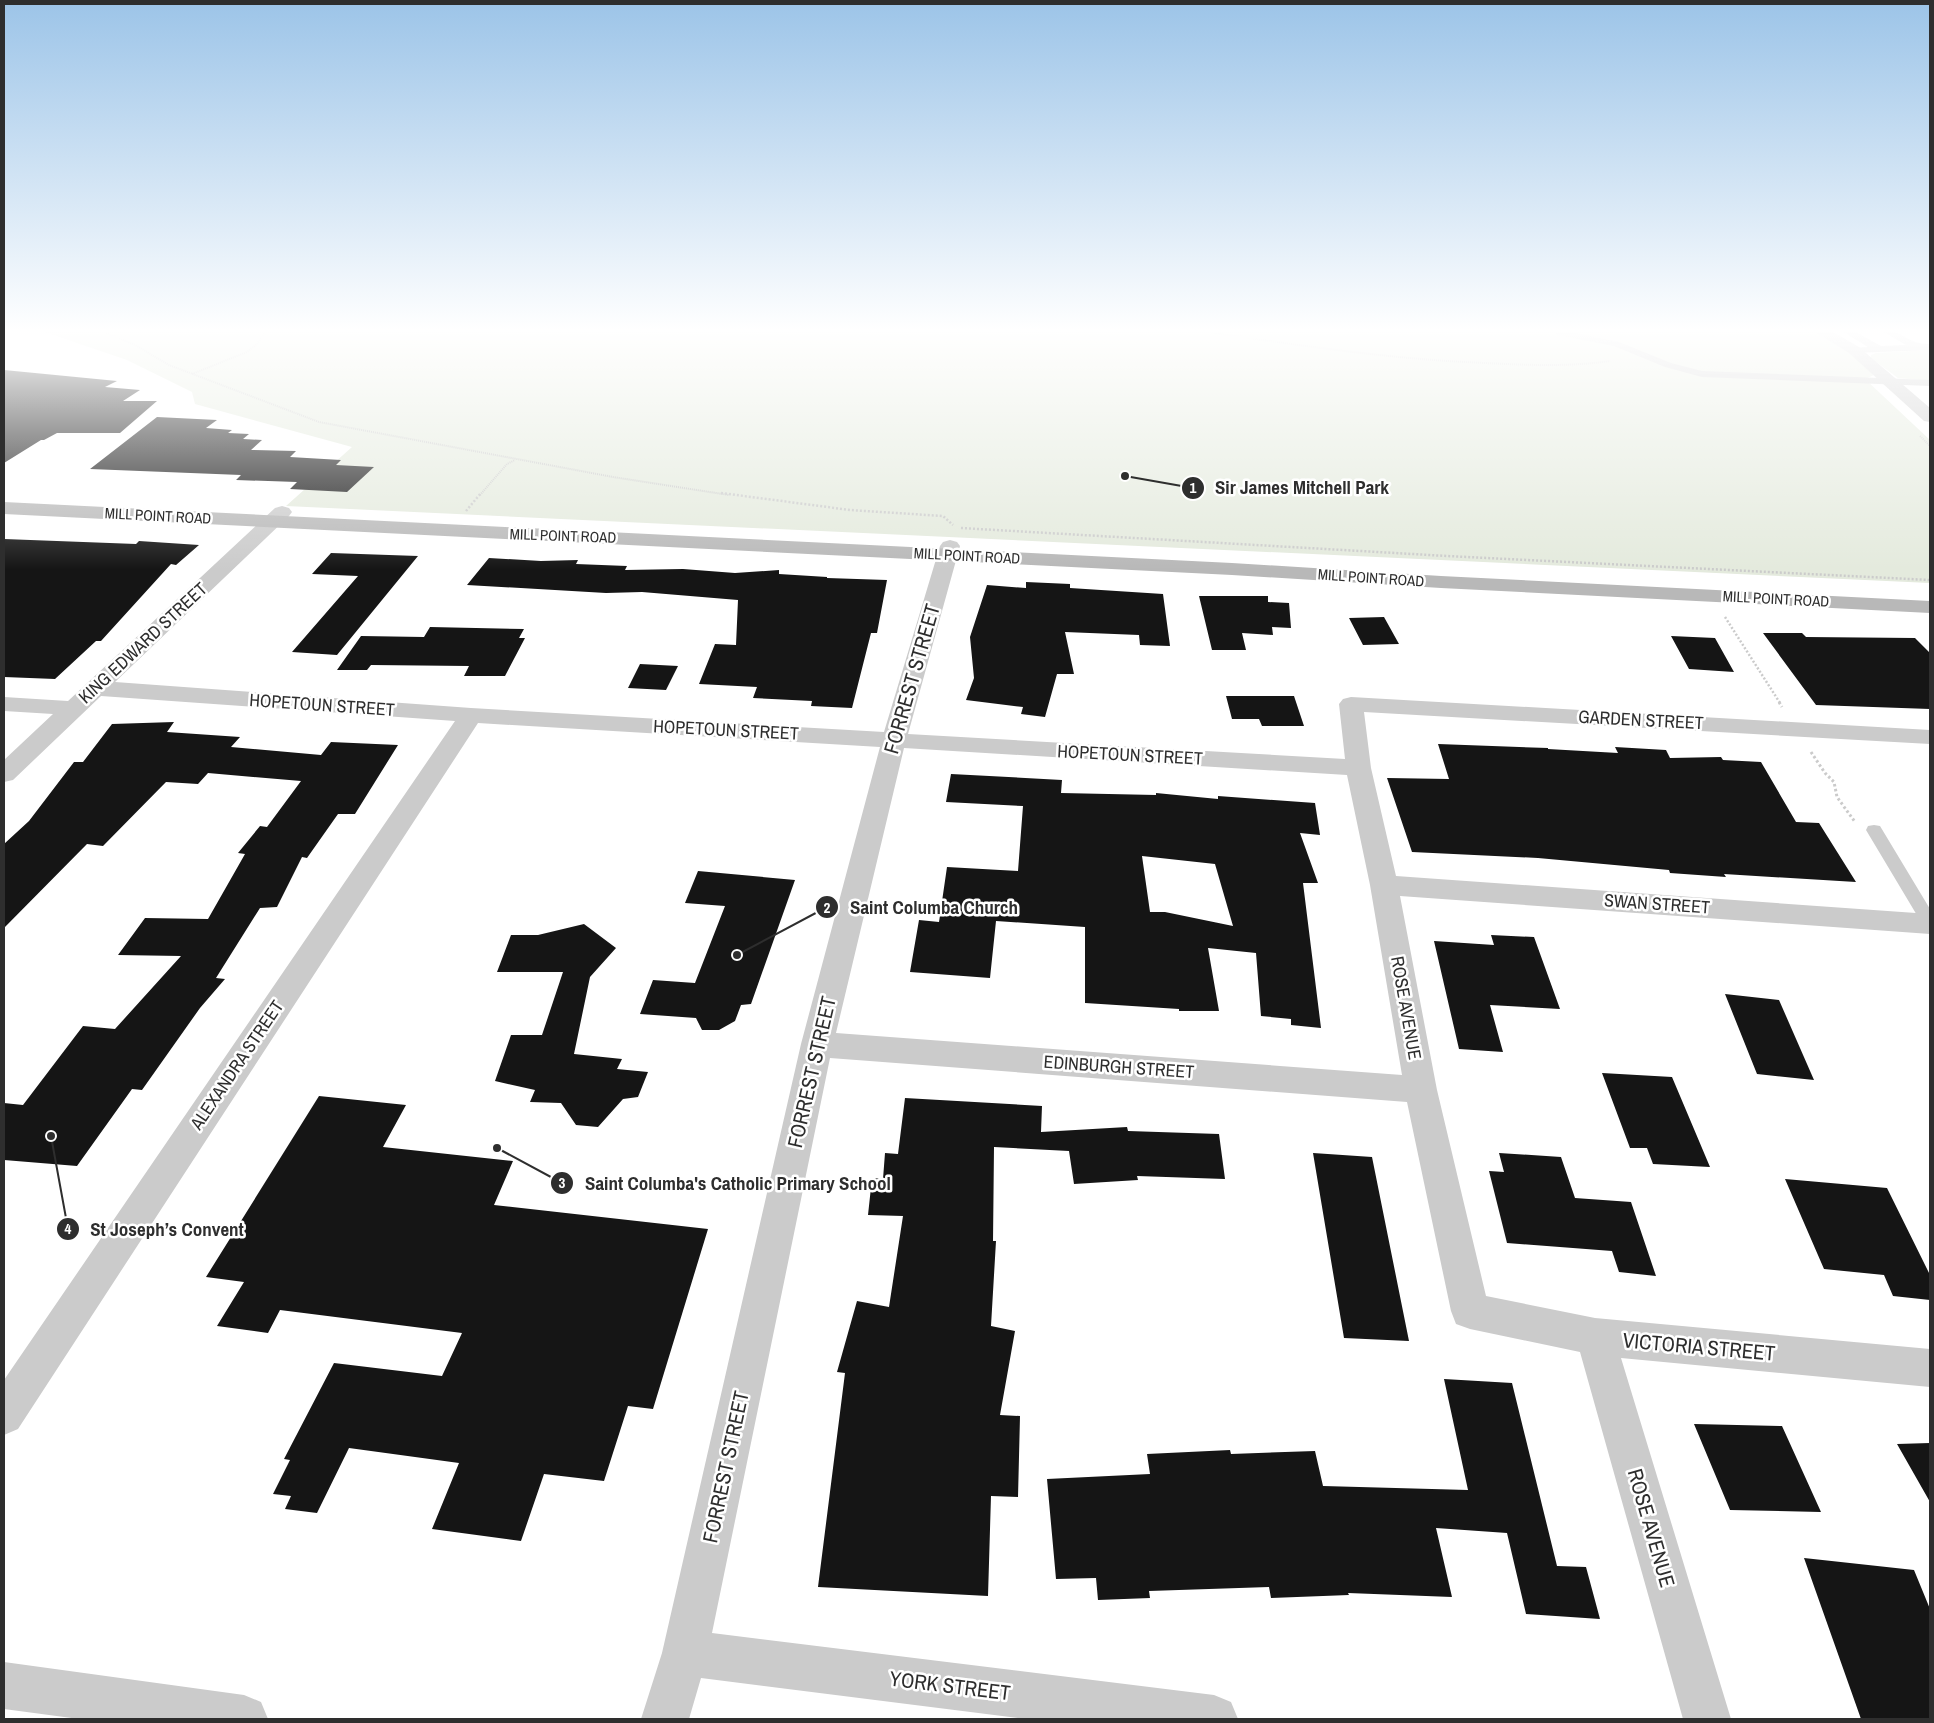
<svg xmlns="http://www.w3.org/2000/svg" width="1934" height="1723" font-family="'Archivo Narrow',sans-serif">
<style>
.green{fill:#e4eadd}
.building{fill:#151515;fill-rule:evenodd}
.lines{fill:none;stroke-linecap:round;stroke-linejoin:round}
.path-far2{stroke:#cbcbcb;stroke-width:2;stroke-dasharray:1 1;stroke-linecap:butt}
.path-far1{stroke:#cbcbcb;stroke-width:2.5;stroke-dasharray:2 2;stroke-linecap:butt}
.path{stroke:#cbcbcb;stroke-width:3;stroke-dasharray:2.5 2.5;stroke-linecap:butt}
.lane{fill:#cbcbcb;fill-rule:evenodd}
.street{fill:#cbcbcb;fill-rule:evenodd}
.secondary{fill:#b8b8b8;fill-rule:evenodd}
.labels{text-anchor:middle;stroke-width:5;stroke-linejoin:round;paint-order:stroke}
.far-street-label{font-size:15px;fill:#2e2e2e;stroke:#fff}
.street-label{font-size:18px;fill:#2e2e2e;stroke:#fff}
.near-street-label{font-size:21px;fill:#2e2e2e;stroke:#fff}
.leader{fill:none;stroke:#2e2e2e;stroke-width:2}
.callout-dot{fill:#2e2e2e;stroke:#fff;stroke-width:2}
.mark-label{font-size:15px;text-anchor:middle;font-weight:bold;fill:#fff}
.callout-label{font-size:19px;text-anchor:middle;font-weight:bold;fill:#2e2e2e;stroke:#fff;stroke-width:5;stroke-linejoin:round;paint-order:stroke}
</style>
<rect width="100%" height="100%" fill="#fff"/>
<path class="green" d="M 36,329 L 1810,329 L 1850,353 L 1874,375 L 1865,379 L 1930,440 L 1930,583 L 286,506 L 352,447 L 195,404 L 192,392 L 127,360 Z
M 1930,350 L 1930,381 L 1898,378 L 1871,358 L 1871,355 L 1876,353 Z"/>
<path class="building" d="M 4,370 L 117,381 L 105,387 L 140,390 L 123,401 L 157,401 L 120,433 L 57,433 L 44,440 L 41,440 L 4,463 Z
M 157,417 L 217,420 L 206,428 L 232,430 L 228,433 L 249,434 L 243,439 L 262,440 L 251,450 L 296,451 L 290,457 L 341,460 L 336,465 L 374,467 L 347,492 L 290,489 L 297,482 L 236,480 L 241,475 L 90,469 Z
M 4,539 L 136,544 L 139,541 L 199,545 L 176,565 L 171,564 L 101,641 L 96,641 L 55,679 L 4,677 Z
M 331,553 L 418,556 L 337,655 L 292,652 L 358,576 L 312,574 Z
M 489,558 L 541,561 L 578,560 L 576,564 L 627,566 L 625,570 L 683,569 L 735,573 L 779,570 L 779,574 L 827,577 L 827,578 L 887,580 L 877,633 L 871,633 L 852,708 L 811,706 L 812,701 L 753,698 L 757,687 L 699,684 L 715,644 L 736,645 L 738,600 L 642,592 L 606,593 L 467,585 Z
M 1026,582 L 1070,584 L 1070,588 L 1163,594 L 1170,646 L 1140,645 L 1139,635 L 1065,632 L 1074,674 L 1057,674 L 1045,717 L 1021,714 L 1023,707 L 966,700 L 974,678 L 970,637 L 987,585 L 1026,588 Z
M 1199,596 L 1268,596 L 1268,602 L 1289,603 L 1291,628 L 1272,627 L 1273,635 L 1242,633 L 1246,650 L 1212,650 Z
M 1384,617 L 1399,644 L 1363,645 L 1349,618 Z
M 430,627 L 524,629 L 519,638 L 525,638 L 505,676 L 464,676 L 469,666 L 371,665 L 367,670 L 337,670 L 361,636 L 424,637 Z
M 1763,633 L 1802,633 L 1806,637 L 1915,638 L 1930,653 L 1930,709 L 1816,705 Z
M 1671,636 L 1715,638 L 1734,672 L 1689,669 Z
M 640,664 L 678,666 L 666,690 L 628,688 Z
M 1226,696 L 1294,696 L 1304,726 L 1262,726 L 1259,719 L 1232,719 Z
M 174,722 L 167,732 L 240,737 L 231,747 L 321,755 L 331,742 L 398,745 L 355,814 L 338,814 L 307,858 L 302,857 L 277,907 L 260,908 L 216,978 L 225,979 L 200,1008 L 142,1090 L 132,1089 L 77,1166 L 4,1160 L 4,1103 L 23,1105 L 83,1026 L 115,1029 L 181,956 L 118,955 L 145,918 L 208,919 L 245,854 L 238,853 L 260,826 L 267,827 L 301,781 L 208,773 L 198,784 L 166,782 L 103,846 L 87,844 L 4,928 L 4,844 L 29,821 L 74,762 L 83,762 L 112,724 Z
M 1438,744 L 1548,748 L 1548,749 L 1618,753 L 1615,747 L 1666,750 L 1670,758 L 1721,757 L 1723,760 L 1761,762 L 1796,822 L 1819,823 L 1856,882 L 1724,874 L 1726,877 L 1670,873 L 1669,870 L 1538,858 L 1412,852 L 1387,778 L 1449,779 Z
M 951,774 L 1062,780 L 1061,793 L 1156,795 L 1156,793 L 1218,799 L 1218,796 L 1315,803 L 1320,835 L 1300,833 L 1318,883 L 1303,883 L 1321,1028 L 1291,1025 L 1291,1019 L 1261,1016 L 1256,953 L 1208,948 L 1219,1011 L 1179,1011 L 1179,1009 L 1085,1003 L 1085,927 L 996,921 L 990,978 L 910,972 L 919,920 L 939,922 L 947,867 L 1018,871 L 1023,806 L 946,802 ZM 1142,856 L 1215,864 L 1233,926 L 1165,912 L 1150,912 Z
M 698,871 L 795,880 L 751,1004 L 741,1005 L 735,1021 L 719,1030 L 702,1030 L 696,1018 L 640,1014 L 653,980 L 695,983 L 725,906 L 685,903 Z
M 584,924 L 616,948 L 590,977 L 574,1054 L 622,1059 L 617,1069 L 648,1072 L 638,1097 L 623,1099 L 598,1127 L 576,1125 L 561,1103 L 530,1102 L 535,1090 L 495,1081 L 511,1035 L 542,1035 L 563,972 L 497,972 L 511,935 L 538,935 Z
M 1491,935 L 1534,937 L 1560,1009 L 1490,1005 L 1503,1052 L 1459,1049 L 1434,941 L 1494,945 Z
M 1725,994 L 1779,1000 L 1814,1080 L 1757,1074 Z
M 1602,1073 L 1672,1077 L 1710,1167 L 1653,1164 L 1647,1148 L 1630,1148 Z
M 319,1096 L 406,1105 L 383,1147 L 513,1161 L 494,1205 L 708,1229 L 653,1409 L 628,1406 L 604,1481 L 544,1474 L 521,1541 L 432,1529 L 459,1463 L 349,1448 L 317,1513 L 285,1509 L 291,1496 L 273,1494 L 290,1460 L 284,1459 L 334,1363 L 442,1376 L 462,1333 L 280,1310 L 268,1333 L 217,1326 L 244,1282 L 206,1277 Z
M 905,1098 L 1042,1106 L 1041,1132 L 1127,1127 L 1128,1131 L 1219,1134 L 1225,1179 L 1137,1176 L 1138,1180 L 1074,1184 L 1069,1151 L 994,1147 L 993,1241 L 996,1241 L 991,1326 L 1015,1331 L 1000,1415 L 1020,1416 L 1018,1497 L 991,1496 L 988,1596 L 818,1587 L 845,1373 L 837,1372 L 857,1301 L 889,1307 L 903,1216 L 868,1215 L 872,1178 L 883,1179 L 885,1153 L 898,1154 Z
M 1313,1153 L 1372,1157 L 1409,1341 L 1344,1338 Z
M 1499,1153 L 1561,1157 L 1575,1198 L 1631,1202 L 1656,1276 L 1619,1272 L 1612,1251 L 1507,1243 L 1489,1171 L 1504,1172 Z
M 1785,1179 L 1887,1188 L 1930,1275 L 1930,1300 L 1893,1296 L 1884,1275 L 1824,1269 Z
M 1444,1379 L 1512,1383 L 1557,1566 L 1586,1567 L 1600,1619 L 1526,1614 L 1507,1533 L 1436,1528 L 1452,1597 L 1348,1593 L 1349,1595 L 1271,1598 L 1269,1587 L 1149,1591 L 1150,1598 L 1098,1600 L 1096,1578 L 1056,1579 L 1047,1479 L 1150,1474 L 1147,1454 L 1230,1450 L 1231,1454 L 1315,1451 L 1323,1486 L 1468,1490 Z
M 1694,1424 L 1782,1426 L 1821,1512 L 1730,1510 Z
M 1930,1443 L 1930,1502 L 1897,1444 Z
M 1804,1558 L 1914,1570 L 1930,1609 L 1930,1719 L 1861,1719 Z"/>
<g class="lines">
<path class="path-far2" d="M 97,329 L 135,345 L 169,365 L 319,422 L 613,477 L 729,495
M 1186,329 C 1285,343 1384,359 1485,363 C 1527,365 1568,367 1610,361
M 192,374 L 247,352 L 257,344 L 268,329
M 1920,436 L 1930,446
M 480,495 L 507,464 L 515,460"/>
<path class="path-far1" d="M 721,493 L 850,510 L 943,516 L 953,525
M 466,511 L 481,493
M 961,528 L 1447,556 L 1930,580
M 1725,617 L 1780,703"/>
<path class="path" d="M 1779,702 L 1782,707
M 1811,752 L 1825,773 L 1834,782 L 1837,797 L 1855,822"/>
<path class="lane" d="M 1839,329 L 1850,329 L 1881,346 L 1906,345 L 1879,329 C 1901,329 1908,345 1930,344 L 1930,350 L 1854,353 L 1849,350 L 1851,348 L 1868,347 Z
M 1925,329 L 1930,329 L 1930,333 Z
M 1560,330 L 1619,342 L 1671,363 L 1702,371 L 1930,380 L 1930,386 L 1702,377 L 1665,367 L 1614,346 L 1557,335 L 1556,333 Z
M 1874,825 L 1880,826 L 1930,909 L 1930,929 L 1924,927 L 1866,830 L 1868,826 Z"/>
<path class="street" d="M 1810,329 L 1828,329 L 1859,347 L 1930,408 L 1930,422 L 1924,421 L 1849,353 Z
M 282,506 L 289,508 L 292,512 L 289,516 L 115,682 L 471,708 L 884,732 L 940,546 L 943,542 L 950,540 L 957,542 L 960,546 L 908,734 L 1345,759 L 1339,704 L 1343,699 L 1351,697 L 1930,730 L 1930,744 L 1364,712 L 1371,768 L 1396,876 L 1930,914 L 1930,934 L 1400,896 L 1437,1090 L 1486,1296 L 1595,1318 L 1930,1349 L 1930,1387 L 1621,1358 L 1731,1719 L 1683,1719 L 1580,1352 L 1470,1329 L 1456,1324 L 1451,1311 L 1407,1102 L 830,1058 L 712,1633 L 1214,1695 L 1231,1702 L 1238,1719 L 1026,1719 L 701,1678 L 689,1719 L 641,1719 L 662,1653 L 801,1044 L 880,747 L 478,723 L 18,1429 L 4,1435 L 4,1380 L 455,721 L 101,696 L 13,780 L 4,782 L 4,760 L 53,714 L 4,711 L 4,697 L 68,701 L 275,508 ZM 904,748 L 1347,775 L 1370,885 L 1402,1075 L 836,1033 Z
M 4,1662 L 244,1695 L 261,1702 L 268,1719 L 79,1719 L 4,1709 Z"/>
<path class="secondary" d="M 4,502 L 1232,563 L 1441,576 L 1930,601 L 1930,613 L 1441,588 L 1232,575 L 4,514 Z"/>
</g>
<linearGradient id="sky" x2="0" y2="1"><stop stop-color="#9cc4e8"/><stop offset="0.58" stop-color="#fff"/><stop offset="1" stop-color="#fff" stop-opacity="0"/></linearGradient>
<rect width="1934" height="570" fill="url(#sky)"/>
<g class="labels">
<g class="far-street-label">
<text transform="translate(158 516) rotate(3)" y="5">MILL POINT ROAD</text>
<text transform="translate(563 536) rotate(2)" y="5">MILL POINT ROAD</text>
<text transform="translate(967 556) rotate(3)" y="5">MILL POINT ROAD</text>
<text transform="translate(1371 578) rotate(4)" y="5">MILL POINT ROAD</text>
<text transform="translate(1776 599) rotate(3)" y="5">MILL POINT ROAD</text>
</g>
<g class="street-label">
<text transform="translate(143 643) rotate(-43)" y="6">KING EDWARD STREET</text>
<text transform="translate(322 705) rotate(4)" y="6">HOPETOUN STREET</text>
<text transform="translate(1641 720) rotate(3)" y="6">GARDEN STREET</text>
<text transform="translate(726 730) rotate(3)" y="6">HOPETOUN STREET</text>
<text transform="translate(1130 755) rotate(3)" y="6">HOPETOUN STREET</text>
<text transform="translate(1657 904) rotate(4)" y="6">SWAN STREET</text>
<text transform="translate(1406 1008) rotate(80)" y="6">ROSE AVENUE</text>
<text transform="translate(237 1065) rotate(-56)" y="6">ALEXANDRA STREET</text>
<text transform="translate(1119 1067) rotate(4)" y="6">EDINBURGH STREET</text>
</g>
<g class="near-street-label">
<text transform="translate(912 679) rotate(-74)" y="7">FORREST STREET</text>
<text transform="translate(812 1072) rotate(-77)" y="7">FORREST STREET</text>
<text transform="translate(1699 1347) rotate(5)" y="7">VICTORIA STREET</text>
<text transform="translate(726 1467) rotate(-78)" y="7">FORREST STREET</text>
<text transform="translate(1651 1528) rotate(74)" y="7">ROSE AVENUE</text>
<text transform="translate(950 1686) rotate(7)" y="7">YORK STREET</text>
</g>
</g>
<path class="leader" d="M1125 476L1193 488M737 955L827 907M497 1148L562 1183M51 1136L68 1229"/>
<g class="callout-dot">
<circle cx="1125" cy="476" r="5"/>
<circle cx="737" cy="955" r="5"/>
<circle cx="497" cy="1148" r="5"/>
<circle cx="51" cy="1136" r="5"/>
<circle cx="1193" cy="488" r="12"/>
<circle cx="827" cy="907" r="12"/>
<circle cx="562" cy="1183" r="12"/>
<circle cx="68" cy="1229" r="12"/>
</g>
<g class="mark-label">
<text x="1193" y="493">1</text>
<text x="827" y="913">2</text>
<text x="562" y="1188">3</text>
<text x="68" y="1234">4</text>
</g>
<g class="callout-label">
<text x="1302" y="494">Sir James Mitchell Park</text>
<text x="934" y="914">Saint Columba Church</text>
<text x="738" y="1190">Saint Columba's Catholic Primary School</text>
<text x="167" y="1236">St Joseph’s Convent</text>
</g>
<rect width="1934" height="1723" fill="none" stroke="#2e2e2e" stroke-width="10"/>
</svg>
